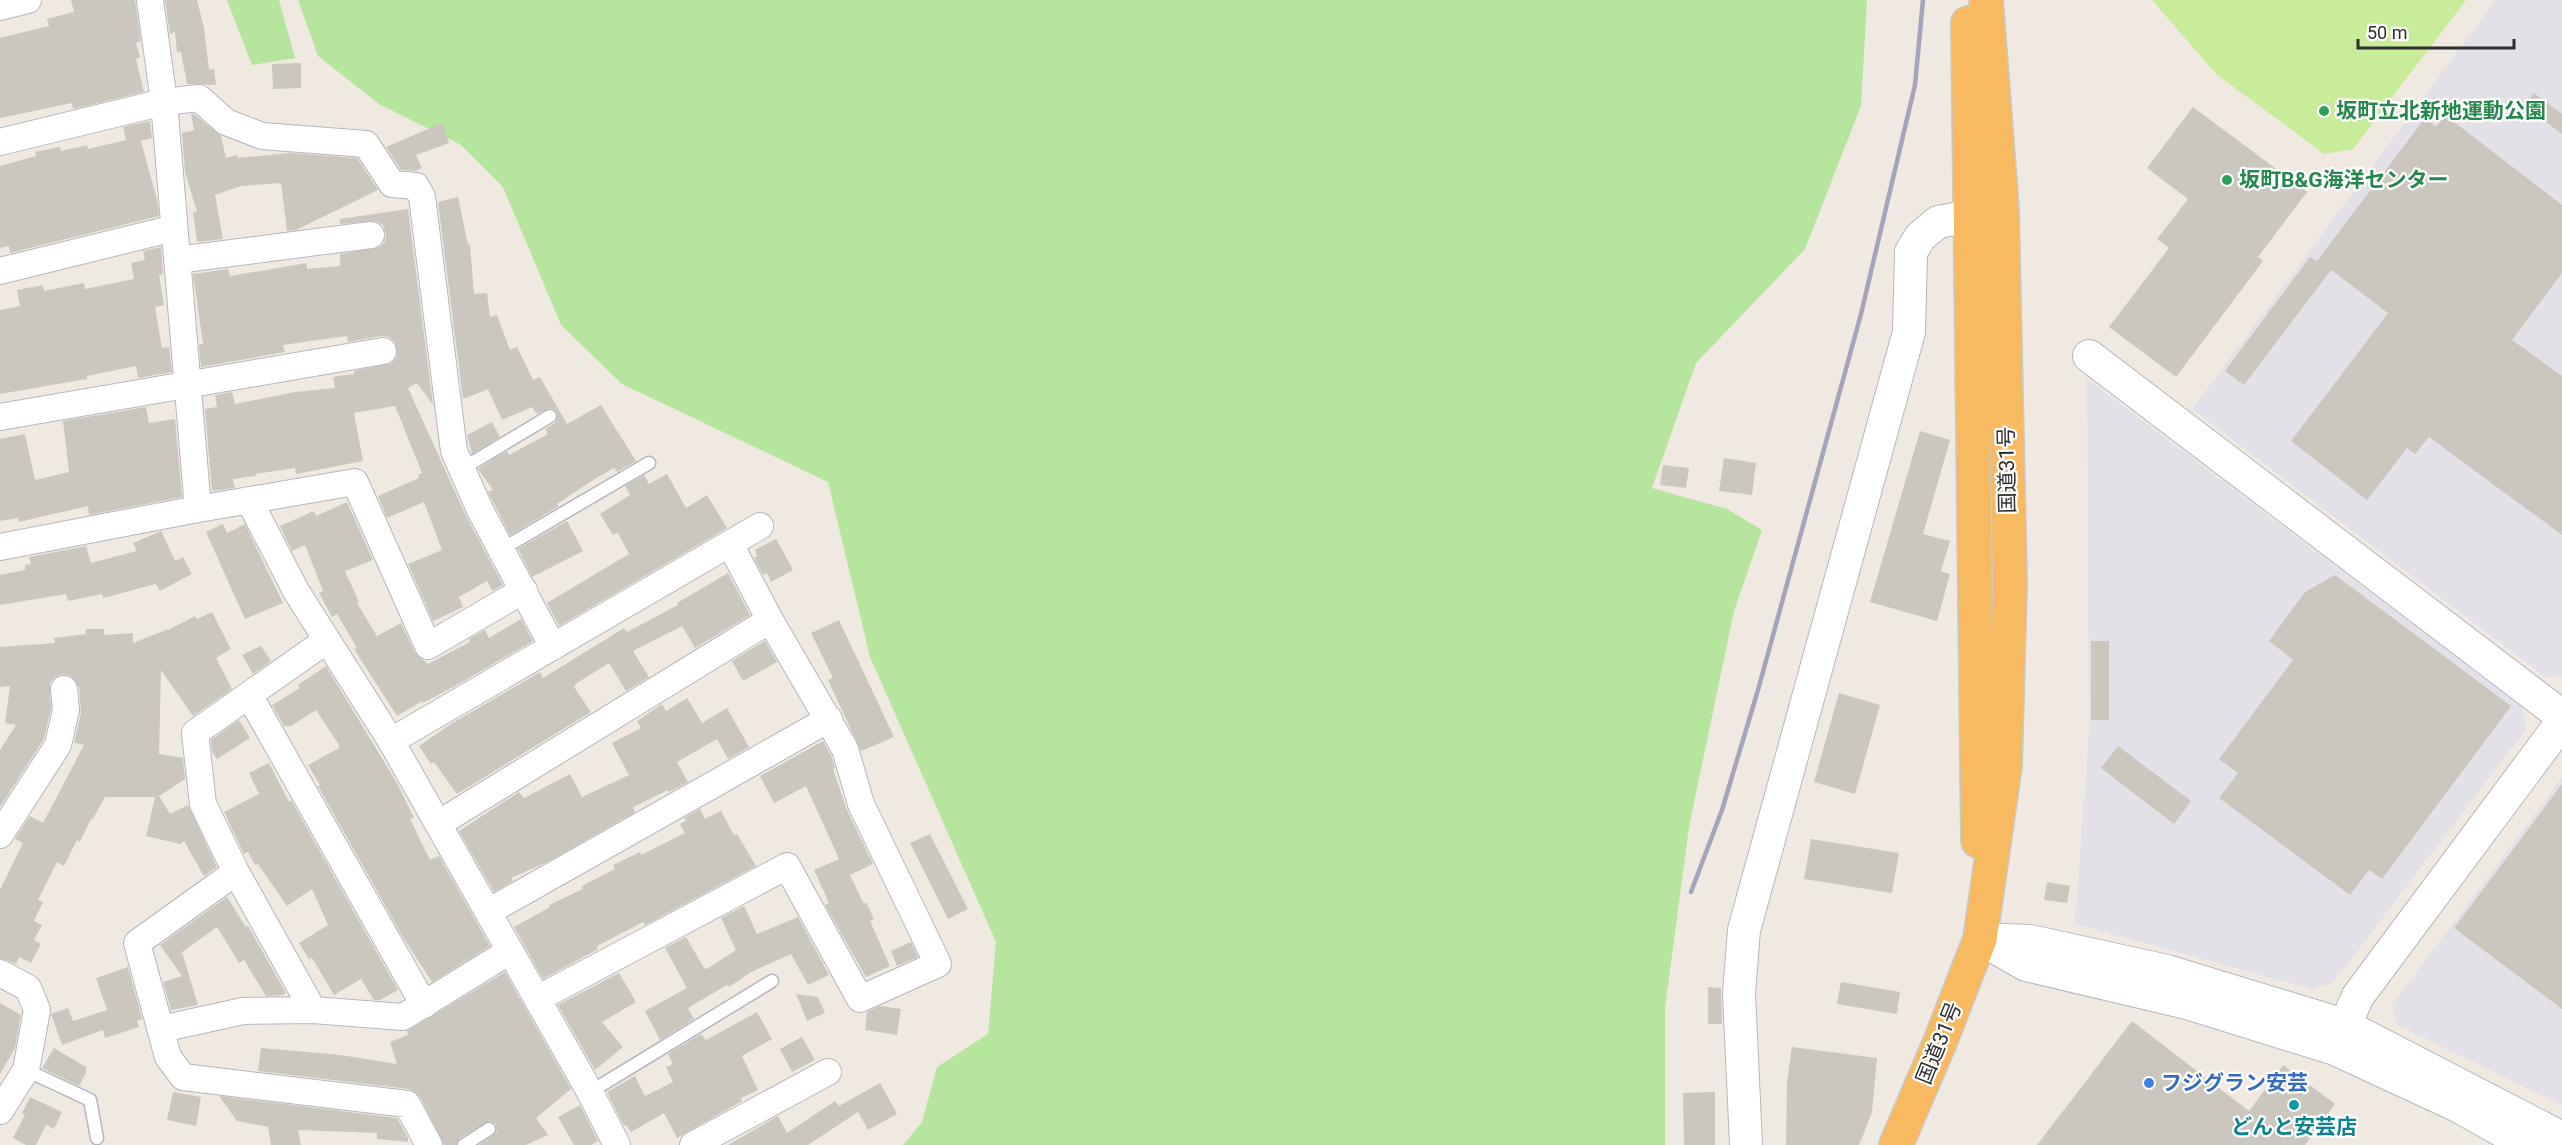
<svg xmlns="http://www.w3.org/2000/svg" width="2562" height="1145" font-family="Roboto,'Noto Sans JP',sans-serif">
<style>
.industrial{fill:#e3e1e8}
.green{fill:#b6e59e}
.pitch{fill:#c9ec9a}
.building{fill:#cbc7bf}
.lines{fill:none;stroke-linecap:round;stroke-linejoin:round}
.service-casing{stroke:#b4b7c1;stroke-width:15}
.minor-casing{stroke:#b4b7c1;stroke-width:28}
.tertiary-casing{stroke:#b4b7c1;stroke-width:34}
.trunk-casing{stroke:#c9c9c9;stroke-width:36}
.service{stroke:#fff;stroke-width:12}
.minor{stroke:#fff;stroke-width:26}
.tertiary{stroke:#fff;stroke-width:32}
.trunk{stroke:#f8ba60;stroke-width:33}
.rail{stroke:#a3a6b8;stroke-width:4.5}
.leisure-dot{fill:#2e9e5b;stroke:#fff;stroke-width:2}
.shop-dot{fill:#3f7fe0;stroke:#fff;stroke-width:2}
.culture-dot{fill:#0f9aa8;stroke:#fff;stroke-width:2}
.labels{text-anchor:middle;stroke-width:4.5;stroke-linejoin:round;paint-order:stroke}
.leisure-label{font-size:21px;font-weight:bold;fill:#27864d;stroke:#fff;text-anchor:start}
.street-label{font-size:21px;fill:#2e2e2e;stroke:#fff}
.shop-label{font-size:21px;font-weight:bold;fill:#366cbe;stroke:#fff;text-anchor:start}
.culture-label{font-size:21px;font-weight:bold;fill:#0d838f;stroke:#fff}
</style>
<rect width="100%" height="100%" fill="#efe9e1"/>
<path class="industrial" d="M 2496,0 L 2562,0 L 2562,676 L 2547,678 L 2192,409 Z
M 2087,379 L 2522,707 L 2526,729 L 2333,983 L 2312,989 L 2075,924 L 2089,732 Z
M 2562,777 L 2562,1105 L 2397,1025 L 2392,1005 Z"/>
<path class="green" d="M 227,0 L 279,0 L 295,58 L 252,65 Z
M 298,0 L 1867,0 L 1861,106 L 1805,249 L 1696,363 L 1652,488 L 1727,509 L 1762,530 L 1734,611 L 1689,827 L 1665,1008 L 1665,1145 L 903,1145 L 922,1122 L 937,1067 L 988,1034 L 996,942 L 870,657 L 828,482 L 622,384 L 561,325 L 503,187 L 461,145 L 379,104 L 318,56 Z"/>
<path class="pitch" d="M 2152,0 L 2466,0 L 2353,149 L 2324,154 L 2216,74 Z"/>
<path class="building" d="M 71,0 L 135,0 L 141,41 L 136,43 L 140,57 L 136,59 L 144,92 L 73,109 L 72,103 L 0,118 L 0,38 L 49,26 L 47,19 L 74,12 Z
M 165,0 L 197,0 L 204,28 L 209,70 L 214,69 L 216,85 L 187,84 L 181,52 L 177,52 L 175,32 L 170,34 Z
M 301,63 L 301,88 L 273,89 L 272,64 Z
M 2534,93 L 2562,114 L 2562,134 L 2524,106 Z
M 2193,107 L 2307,192 L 2258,257 L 2263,261 L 2176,377 L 2109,327 L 2169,248 L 2157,239 L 2188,199 L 2147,168 Z
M 191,114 L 194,114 L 221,136 L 226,158 L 237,155 L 238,158 L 290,153 L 357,158 L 378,190 L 296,230 L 287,231 L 281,183 L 241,186 L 215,195 L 223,239 L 197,242 L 193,212 L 197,212 L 185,172 L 182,133 L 194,130 Z
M 2445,115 L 2562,205 L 2562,273 L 2512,340 L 2562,376 L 2562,535 L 2429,437 L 2415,454 L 2407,448 L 2367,500 L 2291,441 L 2388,313 L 2331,270 L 2244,385 L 2225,371 L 2310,257 L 2317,261 L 2425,118 L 2436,127 Z
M 150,121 L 152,138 L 141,141 L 157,200 L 159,216 L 10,253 L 9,246 L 0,248 L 0,166 L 36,156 L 35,152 L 60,147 L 61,151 L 87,145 L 88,149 L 126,140 L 123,127 Z
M 442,123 L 449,143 L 416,155 L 422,168 L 416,171 L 401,170 L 386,147 Z
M 458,197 L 468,245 L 470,245 L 474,294 L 487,293 L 490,317 L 497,315 L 510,350 L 517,347 L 533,380 L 540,377 L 567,424 L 601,405 L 636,461 L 617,472 L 614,468 L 593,480 L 557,504 L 559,506 L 510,535 L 488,492 L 493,490 L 478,469 L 507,451 L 509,455 L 548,434 L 545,429 L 555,423 L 558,415 L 554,409 L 550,408 L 537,414 L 532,407 L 502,420 L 488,389 L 463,399 L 438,202 Z
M 408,209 L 433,405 L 417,383 L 408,388 L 466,516 L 503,585 L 492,591 L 487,581 L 459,597 L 463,607 L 433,621 L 408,564 L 442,550 L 424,502 L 387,518 L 378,496 L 419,478 L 418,475 L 422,473 L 395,406 L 354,413 L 363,461 L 296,474 L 295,468 L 255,474 L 256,476 L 233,479 L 235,488 L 212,491 L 205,409 L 217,407 L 215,395 L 232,392 L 235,404 L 295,392 L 335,388 L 333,377 L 354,374 L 354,371 L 392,363 L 397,356 L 395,342 L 389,337 L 381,336 L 348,342 L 347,336 L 283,345 L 285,352 L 201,367 L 199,345 L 203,344 L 193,274 L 228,269 L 230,276 L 307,263 L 307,269 L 340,266 L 340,254 L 380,247 L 385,241 L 386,234 L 383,225 L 376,221 L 340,224 L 340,219 Z
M 161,247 L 163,274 L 159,275 L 164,305 L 155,307 L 162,348 L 169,347 L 172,372 L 138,378 L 136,366 L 87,376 L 87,379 L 0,394 L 0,310 L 20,306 L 17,290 L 43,285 L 44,291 L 84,283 L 85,289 L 134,279 L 131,263 L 145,260 L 143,251 Z
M 146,407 L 149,423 L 175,419 L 182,497 L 89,515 L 88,506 L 19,522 L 18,518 L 0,521 L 0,439 L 25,434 L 35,480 L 69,472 L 63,421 Z
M 492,422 L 500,437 L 472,454 L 467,435 Z
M 1920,431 L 1950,440 L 1923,534 L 1950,541 L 1941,571 L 1950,574 L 1937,621 L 1870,602 Z
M 1724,458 L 1756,463 L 1752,495 L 1719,491 Z
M 1663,465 L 1689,468 L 1686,488 L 1660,485 Z
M 667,474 L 686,508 L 707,495 L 727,528 L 559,626 L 547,603 L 629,554 L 618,533 L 613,535 L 600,514 L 630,495 L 625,486 L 644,475 L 649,484 Z
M 347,502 L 373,560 L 345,571 L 359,602 L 357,603 L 377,636 L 401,623 L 415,653 L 428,664 L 470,642 L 469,639 L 485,630 L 489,638 L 521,619 L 533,641 L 455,686 L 423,703 L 422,701 L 397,716 L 354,649 L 357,648 L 337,614 L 332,617 L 319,593 L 323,591 L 305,545 L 292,551 L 280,526 L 314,511 L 316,516 Z
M 567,521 L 583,551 L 532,577 L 518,549 Z
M 223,524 L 227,533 L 245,524 L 283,603 L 245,619 L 206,532 Z
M 161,531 L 175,561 L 183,557 L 192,574 L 160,591 L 156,584 L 103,598 L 102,594 L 68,601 L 66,594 L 0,605 L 0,575 L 25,570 L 25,565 L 31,564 L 29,557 L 86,546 L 91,563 L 137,551 L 133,543 Z
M 776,539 L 793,570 L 771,582 L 767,573 L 763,575 L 754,558 L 757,556 L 755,550 Z
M 728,573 L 750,615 L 695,648 L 682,626 L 633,651 L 649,677 L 626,691 L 609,663 L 577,683 L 574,687 L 591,712 L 457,794 L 434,762 L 431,764 L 419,746 L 451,724 L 540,672 L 543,678 L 624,628 L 627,632 L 678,605 L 677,603 Z
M 2335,575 L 2511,706 L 2382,879 L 2369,870 L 2350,895 L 2219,798 L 2238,773 L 2219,759 L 2293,660 L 2269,641 L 2305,592 Z
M 212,612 L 231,649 L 216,658 L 232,689 L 193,716 L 161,670 L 159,754 L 183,758 L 185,779 L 159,796 L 170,814 L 188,805 L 217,867 L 204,876 L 184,841 L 180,844 L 146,836 L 155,797 L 105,797 L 92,820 L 91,819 L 80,842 L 77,840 L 64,866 L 57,862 L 38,900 L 43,902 L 34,921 L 42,925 L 34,940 L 41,944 L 31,963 L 19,957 L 16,964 L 0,958 L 0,890 L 23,843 L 15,839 L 30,816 L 43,823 L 84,745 L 74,743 L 81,713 L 79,687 L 71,676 L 62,674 L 55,677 L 50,683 L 51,709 L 44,739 L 0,807 L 0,750 L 16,725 L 5,723 L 10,686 L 0,687 L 0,647 L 55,643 L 54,638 L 86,634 L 86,629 L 104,629 L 104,635 L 133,633 L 133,643 L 168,629 L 168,630 L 195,616 L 197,619 Z
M 839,620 L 894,737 L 861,751 L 828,680 L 833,678 L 811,633 Z
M 765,641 L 777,662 L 743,681 L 732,661 Z
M 2091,641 L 2109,641 L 2109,720 L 2091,720 Z
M 261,646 L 271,661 L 253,674 L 242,655 Z
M 326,666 L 397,783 L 414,818 L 410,819 L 430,860 L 439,856 L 490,946 L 432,982 L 404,939 L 318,786 L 320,785 L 308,765 L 339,748 L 339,745 L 316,710 L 291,726 L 284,726 L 272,705 L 300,688 L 298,685 Z
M 1839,693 L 1880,705 L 1855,794 L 1814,782 Z
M 687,698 L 702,723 L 727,708 L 749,747 L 728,759 L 717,739 L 677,762 L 688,782 L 669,792 L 668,790 L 633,807 L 635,812 L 547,862 L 511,878 L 513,881 L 494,892 L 459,831 L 519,792 L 524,798 L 570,774 L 582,797 L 629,775 L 612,743 L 641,728 L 637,721 L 662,704 L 666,711 Z
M 239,720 L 250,738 L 217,759 L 212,752 L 211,740 Z
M 823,741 L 831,755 L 835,768 L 833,769 L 847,810 L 873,864 L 850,875 L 864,904 L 866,902 L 874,919 L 870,921 L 890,966 L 866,977 L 825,905 L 829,903 L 814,870 L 839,859 L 806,786 L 774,803 L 760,776 Z
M 2118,746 L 2191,801 L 2174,824 L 2101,768 Z
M 269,763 L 289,802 L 291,800 L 398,990 L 380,1000 L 374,1000 L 361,979 L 334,995 L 312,958 L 309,959 L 299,943 L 328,925 L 312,889 L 287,906 L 258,864 L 255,865 L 248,852 L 244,854 L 224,812 L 259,794 L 249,773 Z
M 2562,784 L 2562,1009 L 2454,928 Z
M 700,809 L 705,819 L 721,811 L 734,835 L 737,834 L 756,866 L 645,925 L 643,922 L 597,946 L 598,949 L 543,979 L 514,927 L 550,907 L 549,905 L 583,889 L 582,886 L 615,869 L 613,865 L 640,852 L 641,855 L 685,833 L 680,824 L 686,821 L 684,818 Z
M 930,834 L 968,909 L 948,919 L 910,843 Z
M 1811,839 L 1899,853 L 1892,893 L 1804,879 Z
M 2047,882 L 2070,886 L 2067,903 L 2044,900 Z
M 227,897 L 246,927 L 248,926 L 286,993 L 282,995 L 266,996 L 244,960 L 239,963 L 217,927 L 182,952 L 198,1005 L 171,1010 L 163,982 L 182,976 L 160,945 Z
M 744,906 L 757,934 L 798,917 L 829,975 L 808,985 L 791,954 L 751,972 L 729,987 L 727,985 L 688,1008 L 694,1019 L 660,1040 L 645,1011 L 687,988 L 665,948 L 686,937 L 704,968 L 707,969 L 736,950 L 721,918 Z
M 911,942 L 918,957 L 897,966 L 891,951 Z
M 128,967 L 142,1019 L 137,1021 L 139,1027 L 105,1038 L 103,1030 L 62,1045 L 51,1014 L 68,1008 L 73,1021 L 107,1010 L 96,978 Z
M 505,972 L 571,1089 L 536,1118 L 548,1135 L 526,1145 L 479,1145 L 497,1132 L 496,1124 L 489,1121 L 460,1138 L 456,1145 L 444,1145 L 420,1097 L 409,1089 L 258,1071 L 261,1048 L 341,1055 L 397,1064 L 390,1042 L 408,1035 L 407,1031 Z
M 619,973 L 636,1002 L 602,1022 L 623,1047 L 595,1070 L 558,1005 Z
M 1841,982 L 1900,992 L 1897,1014 L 1837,1004 Z
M 1708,987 L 1721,988 L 1722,1024 L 1708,1024 Z
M 796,994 L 818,997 L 825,1013 L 807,1021 Z
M 0,1003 L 21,1015 L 15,1048 L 0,1074 Z
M 880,1006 L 901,1009 L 897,1035 L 865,1030 L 867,1012 Z
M 757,1012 L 772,1039 L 742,1056 L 758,1090 L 741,1098 L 742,1101 L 677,1138 L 664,1113 L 631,1132 L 626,1125 L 624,1126 L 607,1092 L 635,1076 L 645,1096 L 673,1082 L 666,1067 L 673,1064 L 668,1054 L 701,1034 L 706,1040 Z
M 2132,1021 L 2249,1111 L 2283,1065 L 2335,1104 L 2305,1145 L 2037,1145 Z
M 802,1037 L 815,1060 L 792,1072 L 780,1049 Z
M 1792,1047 L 1877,1058 L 1872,1112 L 1859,1145 L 1786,1145 L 1787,1082 Z
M 54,1048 L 86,1067 L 86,1073 L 79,1086 L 42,1068 Z
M 880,1083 L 897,1114 L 868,1130 L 858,1112 L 808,1145 L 728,1145 L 778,1116 L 787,1133 L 835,1101 L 839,1106 Z
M 173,1092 L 201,1097 L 196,1126 L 167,1120 Z
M 1715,1092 L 1715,1145 L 1684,1145 L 1683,1093 Z
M 219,1096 L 397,1118 L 408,1138 L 408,1142 L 377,1139 L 377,1133 L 298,1130 L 301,1145 L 271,1145 L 268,1127 L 237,1121 Z
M 30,1097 L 62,1112 L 54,1129 L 46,1125 L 36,1145 L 26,1145 L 13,1138 L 25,1115 L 22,1113 Z
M 580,1105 L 598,1141 L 591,1145 L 574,1145 L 558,1117 Z"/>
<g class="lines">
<g class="service-casing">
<path id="service" d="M 462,469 L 550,416
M 502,549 L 649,463
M 26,1070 L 90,1100 L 97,1138
M 590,1092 L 772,981
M 464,1145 L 489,1129"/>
</g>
<g class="minor-casing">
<path id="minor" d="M 150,0 L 164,102 L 198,509
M 0,7 L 28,0
M 0,142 L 164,102 L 199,98 L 226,122 L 262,136 L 366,144 L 392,184 L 416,186 L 422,197 L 454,451 L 480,510 L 553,647
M 177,260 L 371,235
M 0,271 L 174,228
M 0,417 L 383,351
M 249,500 L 296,591 L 391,741 L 590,1092 L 617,1145
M 0,547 L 198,509 L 355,482 L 428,646 L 524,590
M 249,695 L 424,1005
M 391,741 L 760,526
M 438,824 L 770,620
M 0,835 L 58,745 L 66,710 L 64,689
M 236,872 L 137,943 L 168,1057 L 183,1077 L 407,1104 L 429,1145
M 488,912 L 829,719
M 0,973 L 28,988 L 37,1010 L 26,1070 L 0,1111
M 537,999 L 787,866 L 860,999 L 938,964 L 861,804 L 845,749 L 770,620 L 730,544
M 313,1010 L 236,872 L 203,804 L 195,733 L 327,640
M 161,1029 L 243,1011 L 313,1010 L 403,1017 L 510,951
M 693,1145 L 828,1072"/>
</g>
<g class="tertiary-casing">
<path id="tertiary" d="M 2089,356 L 2562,716
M 1980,939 L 2030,941 L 2167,971 L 2344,1025 L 2562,1138
M 1986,942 L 2026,965 L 2187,1003 L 2335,1049 L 2458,1106 L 2527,1145
M 2336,1045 L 2358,996 L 2562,722
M 1746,1145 L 1739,993 L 1744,930 L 1909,332 L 1911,252 L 1920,237 L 1938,222 L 1997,211"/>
</g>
<g class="trunk-casing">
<path id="trunk" d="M 1968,23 L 1978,841
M 1896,1145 L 1940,1042 L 1980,939 L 2005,766 L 2010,584 L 2002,210 L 1986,0"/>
</g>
<use href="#service" class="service"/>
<use href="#minor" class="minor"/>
<use href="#tertiary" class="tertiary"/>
<use href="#trunk" class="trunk"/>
<path class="rail" d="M 1691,892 L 1722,810 L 1758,690 L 1861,314 L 1915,85 L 1923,0"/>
</g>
<g class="leisure-dot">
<circle cx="2324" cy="111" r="6"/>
<circle cx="2227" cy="180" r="6"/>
</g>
<circle class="shop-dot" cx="2149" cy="1083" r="6"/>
<circle class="culture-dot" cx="2294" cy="1105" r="6"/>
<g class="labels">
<g class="leisure-label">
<text x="2336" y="118">坂町立北新地運動公園</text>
<text x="2239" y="187">坂町B&amp;G海洋センター</text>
</g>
<g class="street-label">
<text transform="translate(2007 470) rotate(-91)" y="7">国道31号</text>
<text transform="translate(1939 1043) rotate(-68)" y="7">国道31号</text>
</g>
<g class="shop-label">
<text x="2161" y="1090">フジグラン安芸</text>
</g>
<g class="culture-label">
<text x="2294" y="1134">どんと安芸店</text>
</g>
</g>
<path d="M2358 39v9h156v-9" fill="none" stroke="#2e2e2e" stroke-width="3"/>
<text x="2367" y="39" font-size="18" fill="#2e2e2e" stroke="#ffffff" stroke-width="4.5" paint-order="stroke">50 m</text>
</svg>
